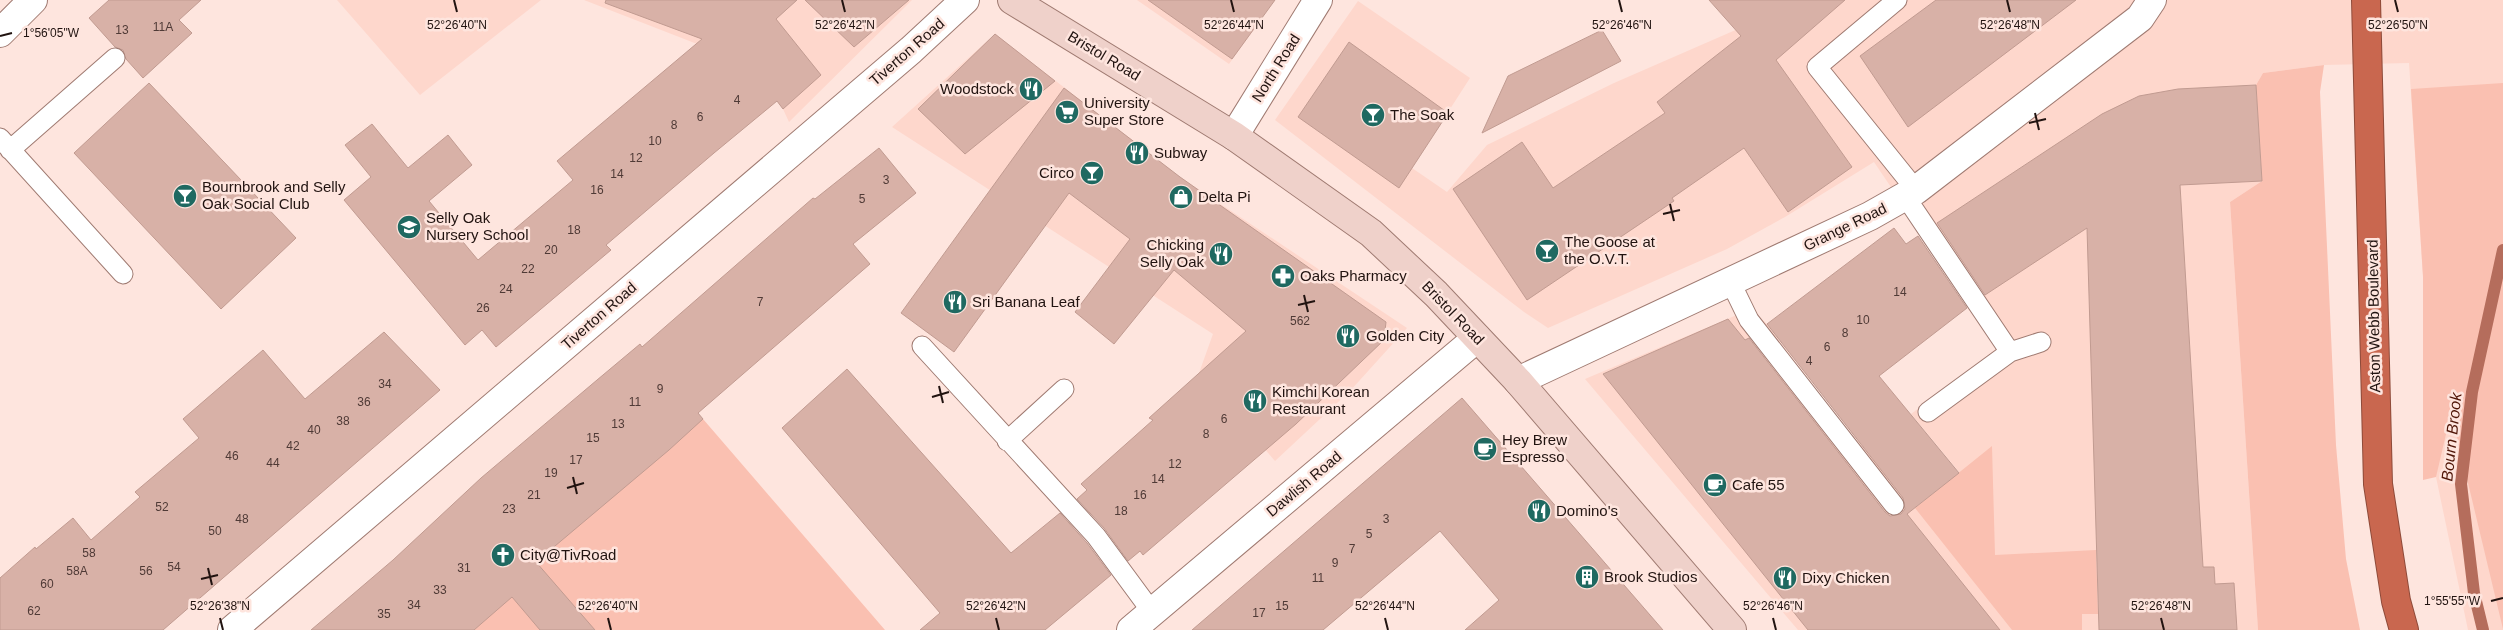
<svg xmlns="http://www.w3.org/2000/svg" width="2503" height="630" font-family="Helvetica,sans-serif">
<style>
.built{fill:#fed7cc}
.green{fill:#fac0b1}
.lines{fill:none;stroke-linecap:round;stroke-linejoin:round}
.stream{stroke:#b56d5c;stroke-width:12}
.building{fill:#d8b1a7;stroke:#c19b91}
.lane-casing{stroke:#9f7a71;stroke-width:21}
.street-casing{stroke:#9f7a71;stroke-width:30}
.secondary-casing{stroke:#9f7a71;stroke-width:30}
.highway-casing{stroke:#8e4a39;stroke-width:30}
.lane{stroke:#fff;stroke-width:19}
.street{stroke:#fff;stroke-width:28}
.secondary{stroke:#efd1ca;stroke-width:28}
.highway{stroke:#c9674f;stroke-width:28}
.ticks{fill:none;stroke:#211310;stroke-width:2}
.labels{text-anchor:middle;stroke-width:5;stroke-linejoin:round;paint-order:stroke}
.number-label{font-size:12px;fill:#4f3a36}
.street-label{font-size:15px;fill:#211310;stroke:#fee5de}
.poi-label{font-size:15px;fill:#211310;stroke:#fee5de;text-anchor:start}
.water-label{font-size:16px;font-style:italic;fill:#501507;stroke:#fee5de}
.ticks-label{font-size:12px;text-anchor:middle;fill:#211310;stroke:#fee5de;stroke-width:5;stroke-linejoin:round;paint-order:stroke}
</style>
<rect width="100%" height="100%" fill="#fee5de"/>
<path class="built" d="M 337,0 L 541,0 L 420,95 Z
M 584,0 L 912,0 L 789,122 L 783,109 L 746,63 Z
M 1137,0 L 1275,0 L 1229,64 Z
M 1778,0 L 2503,0 L 2503,630 L 2468,630 L 2436,477 L 2409,63 L 2324,65 L 2263,73 L 2256,85 L 2262,181 L 2230,202 L 2258,630 L 1798,630 L 1585,379 L 1751,309 L 1767,324 L 1832,411 L 1915,508 L 1959,472 L 1911,414 L 1999,347 L 1874,162 L 1785,217 L 1727,249 L 1548,328 L 1524,312 L 1275,120 L 1358,1 L 1470,78 L 1412,168 L 1447,192 L 1487,145 L 1614,83 L 1747,25 Z
M 995,34 L 1180,177 L 1407,328 L 1350,391 L 1275,461 L 1199,373 L 1213,334 L 892,127 Z"/>
<path class="green" d="M 2324,65 L 2320,92 L 2336,445 L 2346,559 L 2360,630 L 2258,630 L 2230,202 L 2262,181 L 2256,85 L 2263,73 Z
M 2503,83 L 2503,629 L 2457,437 L 2454,400 L 2436,477 L 2423,480 L 2423,276 L 2411,89 Z
M 689,407 L 703,419 L 885,630 L 453,630 Z
M 1992,446 L 1995,555 L 2096,550 L 2098,614 L 2082,614 L 2082,630 L 2012,630 L 1915,508 Z"/>
<g class="lines">
<path class="stream" d="M 2483,630 L 2474,593 L 2461,484 L 2472,392 L 2503,250"/>
</g>
<path class="building" d="M 109,0 L 201,0 L 179,20 L 192,33 L 143,78 L 126,59 L 123,50 L 115,47 L 89,18 Z
M 606,0 L 797,0 L 776,19 L 821,75 L 783,109 L 777,101 L 714,153 L 606,245 L 611,250 L 496,347 L 482,330 L 465,345 L 344,200 L 371,177 L 345,145 L 372,124 L 408,168 L 448,135 L 472,165 L 429,201 L 478,260 L 573,180 L 557,161 L 702,39 L 605,3 Z
M 805,0 L 909,0 L 854,47 Z
M 1148,0 L 1275,0 L 1232,59 Z
M 1709,0 L 1845,0 L 1776,60 L 1852,167 L 1788,212 L 1744,148 L 1672,198 L 1674,201 L 1527,300 L 1453,189 L 1522,142 L 1553,188 L 1665,113 L 1657,102 L 1741,36 Z
M 1936,0 L 2076,0 L 1908,127 L 1860,56 Z
M 1602,30 L 1621,61 L 1482,133 L 1508,76 Z
M 995,34 L 1055,81 L 965,154 L 918,109 Z
M 1349,42 L 1448,113 L 1399,188 L 1298,117 Z
M 149,83 L 296,238 L 221,309 L 74,153 Z
M 2256,85 L 2262,181 L 2180,185 L 2203,567 L 2214,567 L 2215,584 L 2234,583 L 2237,630 L 2099,630 L 2087,228 L 1985,295 L 1937,223 L 2102,114 L 2139,96 L 2178,89 Z
M 1064,88 L 1180,177 L 1386,322 L 1384,340 L 1296,424 L 1143,555 L 1140,551 L 1128,561 L 1104,528 L 1077,499 L 1087,490 L 1081,484 L 1153,420 L 1149,418 L 1246,331 L 1174,270 L 1114,344 L 1075,312 L 1130,239 L 1069,193 L 954,352 L 901,313 Z
M 879,148 L 916,193 L 853,244 L 870,264 L 698,413 L 703,419 L 669,450 L 536,562 L 595,630 L 540,630 L 512,597 L 474,630 L 311,630 L 393,560 L 481,478 L 597,380 L 640,344 L 642,347 L 813,198 L 815,199 Z
M 1894,228 L 1906,244 L 1918,236 L 1967,308 L 1879,376 L 1959,473 L 1907,514 L 2000,630 L 1808,630 L 1603,374 L 1728,319 L 1745,340 L 1749,338 L 1885,512 L 1890,516 L 1901,514 L 1905,509 L 1903,498 L 1767,324 Z
M 384,332 L 440,390 L 163,630 L 0,630 L 0,578 L 35,547 L 36,549 L 73,518 L 91,540 L 115,519 L 140,497 L 135,492 L 199,438 L 183,419 L 263,350 L 305,399 Z
M 847,369 L 1011,553 L 1060,513 L 1087,543 L 1111,575 L 1045,630 L 920,630 L 940,613 L 782,428 Z
M 1462,398 L 1663,630 L 1465,630 L 1499,600 L 1440,531 L 1323,630 L 1192,630 Z"/>
<g class="lines">
<g class="lane-casing">
<path id="lane" d="M 1897,0 L 1817,67 L 1916,190
M 0,138 L 123,274
M 10,150 L 115,58
M 1905,196 L 2010,352 L 2041,342
M 1730,281 L 1749,320 L 1894,505
M 922,346 L 1096,536 L 1152,612
M 1928,412 L 2010,352
M 1007,441 L 1064,389"/>
</g>
<g class="street-casing">
<path id="street" d="M 0,33 L 33,0
M 1234,136 L 1318,0
M 1518,381 L 1870,216 L 1916,190 L 2140,18 L 2152,0
M 232,630 L 911,50 L 965,0
M 1131,630 L 1477,338"/>
</g>
<g class="secondary-casing">
<path id="secondary" d="M 1012,0 L 1234,136 L 1371,233 L 1436,294 L 1518,381 L 1732,630"/>
</g>
<g class="highway-casing">
<path id="highway" d="M 2366,0 L 2378,484 L 2396,601 L 2404,630"/>
</g>
<use href="#lane" class="lane"/>
<use href="#street" class="street"/>
<use href="#secondary" class="secondary"/>
<use href="#highway" class="highway"/>
</g>
<path class="ticks" d="M 454,0 L 457,12M 842,0 L 845,12M 1231,0 L 1234,12M 1619,0 L 1622,12M 2007,0 L 2010,12M 2395,0 L 2398,12M 0,36 L 12,33M 2035,113 L 2039,130M 2029,123 L 2046,119M 1670,204 L 1674,221M 1663,214 L 1680,210M 1304,295 L 1308,312M 1298,305 L 1315,301M 939,386 L 943,403M 932,397 L 949,392M 573,477 L 577,494M 567,488 L 584,483M 208,568 L 212,585M 201,579 L 218,575M 2491,601 L 2503,598M 220,618 L 223,630M 608,618 L 611,630M 996,618 L 999,630M 1385,618 L 1388,630M 1773,618 L 1776,630M 2161,618 L 2164,630"/>
<defs>
<g id="restaurant-disc" transform="scale(1.25)"><circle r="9.5" fill="#1f6961" stroke="#fee5de"/><path d="M-5-6h1v4h1v-4h1v4h1v-4h1v5L-1.5 .5V6h-2V.5L-5-1ZM5-6V6H3V1.5H1.5Q1.5-4 5-6Z" fill="#fff"/></g>
<g id="supermarket-disc" transform="scale(1.25)"><circle r="9.5" fill="#1f6961" stroke="#fee5de"/><path d="M-6-5.5h2.5l.6 2H6L4.5 2H-2.5L-4.4-4H-6ZM-1.5 3.2a1.3 1.3 0 1 0 .1 0ZM3 3.2a1.3 1.3 0 1 0 .1 0Z" fill="#fff"/></g>
<g id="bar-disc" transform="scale(1.25)"><circle r="9.5" fill="#1f6961" stroke="#fee5de"/><path d="M-6-5H6L.8 .8V4.5H3.5V6h-7V4.5H-.8V.8Z" fill="#fff"/></g>
<g id="shop-disc" transform="scale(1.25)"><circle r="9.5" fill="#1f6961" stroke="#fee5de"/><path d="M-5-2.5h2.3a2.7 3.5 0 0 1 5.4 0H5L5.5 6h-11ZM-1.5-2.5h3a1.5 2.3 0 0 0-3 0Z" fill="#fff"/></g>
<g id="school-disc" transform="scale(1.25)"><circle r="9.5" fill="#1f6961" stroke="#fee5de"/><path d="M0-5L7-2L0 1L-7-2ZM-4 1L0 2.5L4 1V4Q0 6-4 4Z" fill="#fff"/></g>
<g id="pharmacy-disc" transform="scale(1.25)"><circle r="9.5" fill="#1f6961" stroke="#fee5de"/><path d="M-2-6h4v4h4v4h-4v4h-4v-4h-4v-4h4Z" fill="#fff"/></g>
<g id="cafe-disc" transform="scale(1.25)"><circle r="9.5" fill="#1f6961" stroke="#fee5de"/><path d="M-5.5-4.5H6V0H3Q3 3.5 0 3.5H-2.5Q-5.5 3.5-5.5 0ZM3-3.2v2h1.7v-2ZM-6 4.5H4V6H-6Z" fill="#fff"/></g>
<g id="church-disc" transform="scale(1.25)"><circle r="9.5" fill="#1f6961" stroke="#fee5de"/><path d="M-1.2-6h2.4v3.5h3.3v2.4h-3.3V6h-2.4V-.1h-3.3v-2.4h3.3Z" fill="#fff"/></g>
<g id="building-disc" transform="scale(1.25)"><circle r="9.5" fill="#1f6961" stroke="#fee5de"/><path d="M-4-6H4V6H1V3H-1V6H-4ZM-2.5-4.3h1.7v1.8h-1.7ZM.8-4.3h1.7v1.8H.8ZM-2.5-1h1.7V.8h-1.7ZM.8-1h1.7V.8H.8Z" fill="#fff"/></g>
</defs>
<g fill-rule="evenodd">
<use href="#restaurant-disc" x="1031" y="89"/>
<use href="#supermarket-disc" x="1067" y="112"/>
<use href="#bar-disc" x="1373" y="115"/>
<use href="#restaurant-disc" x="1137" y="153"/>
<use href="#bar-disc" x="1092" y="173"/>
<use href="#bar-disc" x="185" y="196"/>
<use href="#shop-disc" x="1181" y="197"/>
<use href="#school-disc" x="409" y="227"/>
<use href="#bar-disc" x="1547" y="251"/>
<use href="#restaurant-disc" x="1221" y="254"/>
<use href="#pharmacy-disc" x="1283" y="276"/>
<use href="#restaurant-disc" x="955" y="302"/>
<use href="#restaurant-disc" x="1348" y="336"/>
<use href="#restaurant-disc" x="1255" y="401"/>
<use href="#cafe-disc" x="1485" y="449"/>
<use href="#cafe-disc" x="1715" y="485"/>
<use href="#restaurant-disc" x="1539" y="511"/>
<use href="#church-disc" x="503" y="555"/>
<use href="#building-disc" x="1587" y="577"/>
<use href="#restaurant-disc" x="1785" y="578"/>
</g>
<g class="labels">
<g class="number-label">
<text x="163" y="31">11A</text>
<text x="122" y="34">13</text>
<text x="737" y="104">4</text>
<text x="700" y="121">6</text>
<text x="674" y="129">8</text>
<text x="655" y="145">10</text>
<text x="636" y="162">12</text>
<text x="617" y="178">14</text>
<text x="886" y="184">3</text>
<text x="597" y="194">16</text>
<text x="862" y="203">5</text>
<text x="574" y="234">18</text>
<text x="551" y="254">20</text>
<text x="528" y="273">22</text>
<text x="506" y="293">24</text>
<text x="1900" y="296">14</text>
<text x="760" y="306">7</text>
<text x="483" y="312">26</text>
<text x="1863" y="324">10</text>
<text x="1300" y="325">562</text>
<text x="1845" y="337">8</text>
<text x="1827" y="351">6</text>
<text x="1809" y="365">4</text>
<text x="385" y="388">34</text>
<text x="660" y="393">9</text>
<text x="364" y="406">36</text>
<text x="635" y="406">11</text>
<text x="1224" y="423">6</text>
<text x="343" y="425">38</text>
<text x="618" y="428">13</text>
<text x="314" y="434">40</text>
<text x="1206" y="438">8</text>
<text x="593" y="442">15</text>
<text x="293" y="450">42</text>
<text x="232" y="460">46</text>
<text x="576" y="464">17</text>
<text x="273" y="467">44</text>
<text x="1175" y="468">12</text>
<text x="551" y="477">19</text>
<text x="1158" y="483">14</text>
<text x="534" y="499">21</text>
<text x="1140" y="499">16</text>
<text x="162" y="511">52</text>
<text x="509" y="513">23</text>
<text x="1121" y="515">18</text>
<text x="242" y="523">48</text>
<text x="1386" y="523">3</text>
<text x="215" y="535">50</text>
<text x="1369" y="538">5</text>
<text x="1352" y="553">7</text>
<text x="89" y="557">58</text>
<text x="1335" y="567">9</text>
<text x="174" y="571">54</text>
<text x="464" y="572">31</text>
<text x="77" y="575">58A</text>
<text x="146" y="575">56</text>
<text x="1318" y="582">11</text>
<text x="47" y="588">60</text>
<text x="440" y="594">33</text>
<text x="414" y="609">34</text>
<text x="1282" y="610">15</text>
<text x="34" y="615">62</text>
<text x="1259" y="617">17</text>
<text x="384" y="618">35</text>
</g>
<g class="street-label">
<text transform="translate(907 52) rotate(-41)" y="5">Tiverton Road</text>
<text transform="translate(1104 56) rotate(31)" y="5">Bristol Road</text>
<text transform="translate(1276 68) rotate(-58)" y="5">North Road</text>
<text transform="translate(1845 227) rotate(-26)" y="5">Grange Road</text>
<text transform="translate(1453 313) rotate(46)" y="5">Bristol Road</text>
<text transform="translate(599 316) rotate(-41)" y="5">Tiverton Road</text>
<text transform="translate(2374 316) rotate(-91)" y="5">Aston Webb Boulevard</text>
<text transform="translate(1304 484) rotate(-40)" y="5">Dawlish Road</text>
</g>
<g class="poi-label">
<text x="1014" y="94" text-anchor="end">Woodstock</text>
<text x="1084" y="108">University<tspan x="1084" dy="17">Super Store</tspan></text>
<text x="1390" y="120">The Soak</text>
<text x="1154" y="158">Subway</text>
<text x="1074" y="178" text-anchor="end">Circo</text>
<text x="202" y="192">Bournbrook and Selly<tspan x="202" dy="17">Oak Social Club</tspan></text>
<text x="1198" y="202">Delta Pi</text>
<text x="426" y="223">Selly Oak<tspan x="426" dy="17">Nursery School</tspan></text>
<text x="1564" y="247">The Goose at<tspan x="1564" dy="17">the O.V.T.</tspan></text>
<text x="1204" y="250" text-anchor="end">Chicking<tspan x="1204" dy="17">Selly Oak</tspan></text>
<text x="1300" y="281">Oaks Pharmacy</text>
<text x="972" y="307">Sri Banana Leaf</text>
<text x="1366" y="341">Golden City</text>
<text x="1272" y="397">Kimchi Korean<tspan x="1272" dy="17">Restaurant</tspan></text>
<text x="1502" y="445">Hey Brew<tspan x="1502" dy="17">Espresso</tspan></text>
<text x="1732" y="490">Cafe 55</text>
<text x="1556" y="516">Domino's</text>
<text x="520" y="560">City@TivRoad</text>
<text x="1604" y="582">Brook Studios</text>
<text x="1802" y="583">Dixy Chicken</text>
</g>
<g class="water-label">
<text transform="translate(2451 437) rotate(-84)" y="6">Bourn Brook</text>
</g>
</g>
<g class="ticks-label">
<text x="457" y="29">52°26'40"N</text>
<text x="845" y="29">52°26'42"N</text>
<text x="1234" y="29">52°26'44"N</text>
<text x="1622" y="29">52°26'46"N</text>
<text x="2010" y="29">52°26'48"N</text>
<text x="2398" y="29">52°26'50"N</text>
<text x="51" y="37">1°56'05"W</text>
<text x="2452" y="605">1°55'55"W</text>
<text x="220" y="610">52°26'38"N</text>
<text x="608" y="610">52°26'40"N</text>
<text x="996" y="610">52°26'42"N</text>
<text x="1385" y="610">52°26'44"N</text>
<text x="1773" y="610">52°26'46"N</text>
<text x="2161" y="610">52°26'48"N</text>
</g>
</svg>
